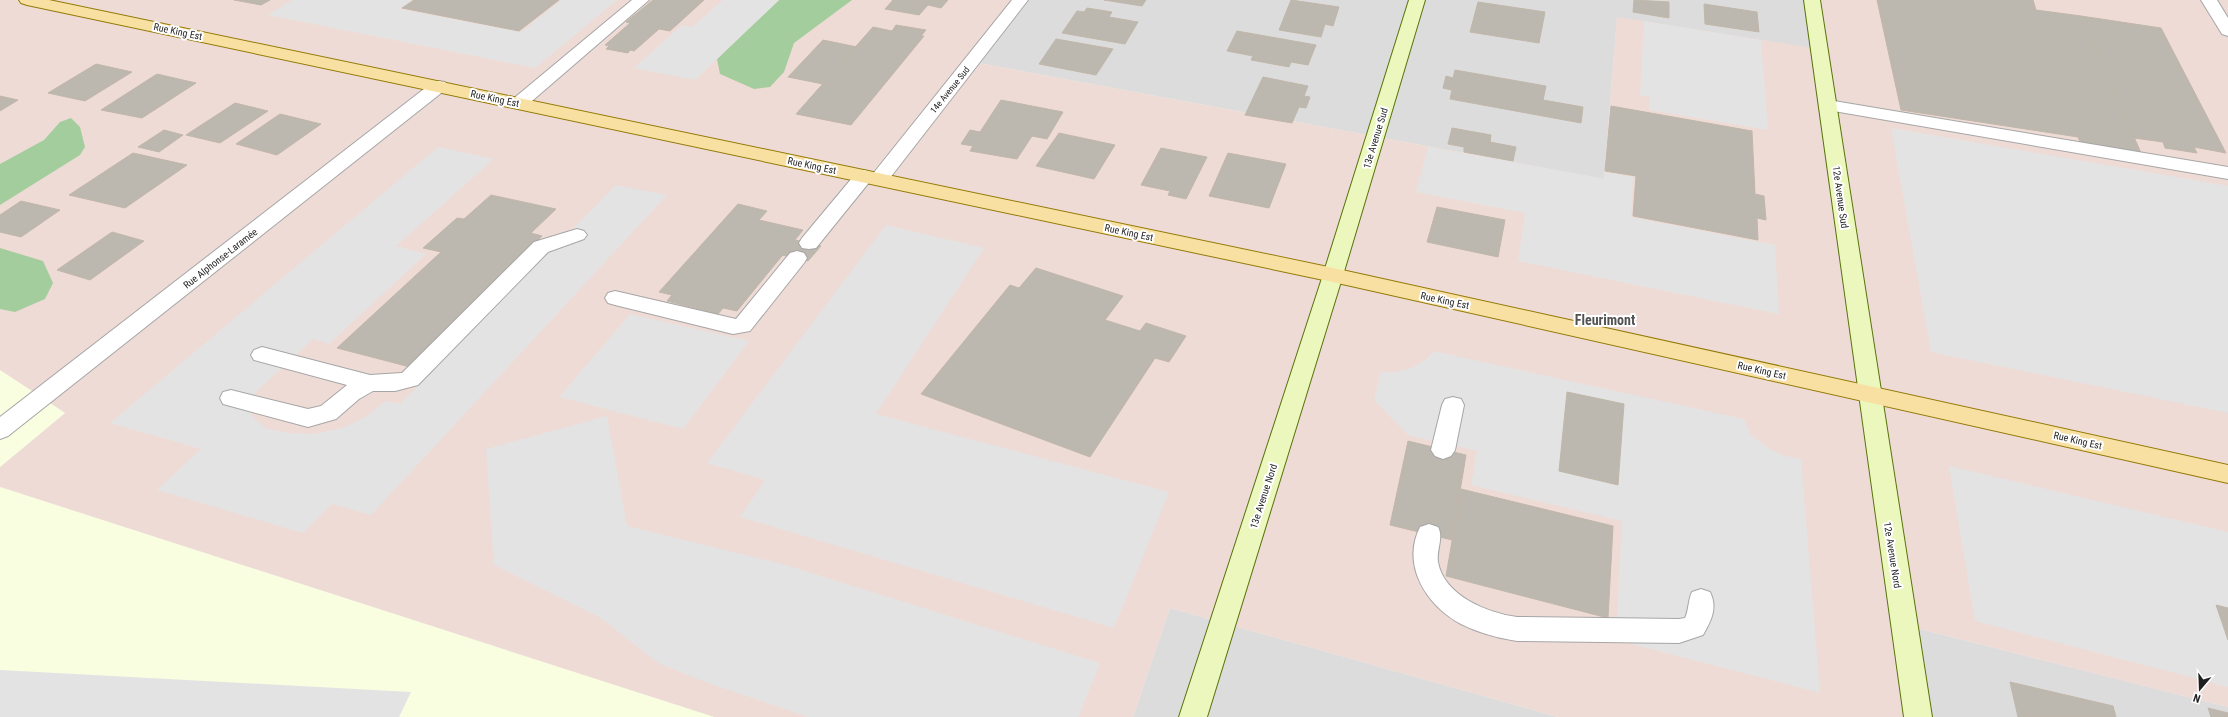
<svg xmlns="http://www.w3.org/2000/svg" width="2228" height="717" font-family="'Roboto Condensed',sans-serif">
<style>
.residential{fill:#dddcdc}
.commercial{fill:#efdbd6}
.education{fill:#f9fee1}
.forest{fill:#a4cd9d}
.parking{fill:#e3e3e3}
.building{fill:#bcb7af;stroke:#c1b7a9}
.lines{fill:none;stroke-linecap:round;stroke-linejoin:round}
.lane-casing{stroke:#a6a6a6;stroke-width:2}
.street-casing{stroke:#a6a6a6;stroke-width:2}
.secondary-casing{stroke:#58730a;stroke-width:2}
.primary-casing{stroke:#947a07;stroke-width:2}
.lane{fill:#fff;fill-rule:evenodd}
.street{fill:#fff;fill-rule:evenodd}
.secondary{fill:#ebf7bd;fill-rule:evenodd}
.primary{fill:#f8e0a3;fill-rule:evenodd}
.labels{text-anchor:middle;stroke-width:4;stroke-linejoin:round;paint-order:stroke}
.far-street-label{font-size:9px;fill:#1f1f1f;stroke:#fff}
.street-label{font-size:10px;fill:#1f1f1f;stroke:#fff}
.district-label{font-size:14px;font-weight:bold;fill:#525252;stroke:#fff}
</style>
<rect width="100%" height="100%" fill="#f0eee6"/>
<path class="residential" d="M 1020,0 L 1812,0 L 1820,50 L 1617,18 L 1604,179 L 973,62 Z
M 1170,608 L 1558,717 L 1133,717 Z
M 1904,625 L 2228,707 L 2228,717 L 1918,717 Z"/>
<path class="commercial" d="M 0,0 L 1020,0 L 973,62 L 1604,179 L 1617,17 L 1819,49 L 1812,0 L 2228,0 L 2228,707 L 1904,625 L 1918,717 L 1558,717 L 1170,608 L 1133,717 L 714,717 L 0,487 L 0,467 L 65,413 L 0,370 Z"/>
<path class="education" d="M 0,370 L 65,413 L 0,467 Z
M 0,487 L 714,717 L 0,717 Z"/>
<path class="forest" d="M 779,0 L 852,0 L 794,43 L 784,72 L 770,87 L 754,89 L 720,74 L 717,59 Z
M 71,118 L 80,127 L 85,147 L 80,155 L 0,205 L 0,164 L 44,140 L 60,122 Z
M 0,248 L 43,261 L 53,283 L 45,299 L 15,312 L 0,309 Z"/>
<path class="parking" d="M 292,0 L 412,0 L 400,9 L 521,32 L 562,0 L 617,0 L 535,68 L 268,15 Z
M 723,0 L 779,0 L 695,80 L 634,68 L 682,25 L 692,27 Z
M 1644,21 L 1761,40 L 1768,130 L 1649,110 L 1650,97 L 1640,95 Z
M 1891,128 L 2228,186 L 2228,413 L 1931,352 Z
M 438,147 L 494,159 L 396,246 L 426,254 L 329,344 L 313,339 L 258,390 L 249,402 L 251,415 L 265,428 L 287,433 L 314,434 L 343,428 L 367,416 L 385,401 L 400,404 L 616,185 L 667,195 L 371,515 L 332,504 L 303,533 L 157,490 L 201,449 L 110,423 Z
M 1428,147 L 1604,179 L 1605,172 L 1633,177 L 1631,217 L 1775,245 L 1779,314 L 1518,261 L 1525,213 L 1416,192 Z
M 886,225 L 984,248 L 876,414 L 1169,492 L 1114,628 L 740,517 L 765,480 L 707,463 Z
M 630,314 L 749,341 L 683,429 L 559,397 Z
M 1433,351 L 1744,419 L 1750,434 L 1770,449 L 1785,456 L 1801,459 L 1820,693 L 1616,640 L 1622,521 L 1471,485 L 1477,451 L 1408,435 L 1374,400 L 1381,372 L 1397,372 L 1412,368 L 1428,358 Z
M 607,416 L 627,526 L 786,565 L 1100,663 L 1078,717 L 808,717 L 708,683 L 660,664 L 599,617 L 494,565 L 486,449 Z
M 1949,466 L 2228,532 L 2228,608 L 2216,605 L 2228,640 L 2228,687 L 1975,621 Z
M 0,670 L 411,692 L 399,717 L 0,717 Z"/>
<path class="building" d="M 234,0 L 270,0 L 261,5 Z
M 414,0 L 559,0 L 519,31 L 402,8 Z
M 653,0 L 704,0 L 670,31 L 659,29 L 634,51 L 630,50 L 628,53 L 606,49 L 609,46 L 605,45 L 630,23 L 626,22 Z
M 893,0 L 948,0 L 941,8 L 928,5 L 919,15 L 885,9 Z
M 1104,0 L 1146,0 L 1142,6 Z
M 1291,0 L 1339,7 L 1333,26 L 1325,24 L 1321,37 L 1279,30 Z
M 1634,0 L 1669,2 L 1669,18 L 1633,12 Z
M 1877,0 L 2033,0 L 2036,10 L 2081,16 L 2141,153 L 2081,144 L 2078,137 L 1901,110 Z
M 1478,2 L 1545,12 L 1539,43 L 1470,32 Z
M 1704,4 L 1757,12 L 1759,32 L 1705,24 Z
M 1087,8 L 1112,12 L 1109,17 L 1138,22 L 1125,44 L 1062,33 L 1077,11 L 1084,12 Z
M 2081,16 L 2161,28 L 2226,153 L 2194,147 L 2197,153 L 2165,148 L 2163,142 L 2134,138 Z
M 896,25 L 926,30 L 921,36 L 924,36 L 851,125 L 796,114 L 873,27 L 892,31 Z
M 1237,31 L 1316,45 L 1308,65 L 1291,62 L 1289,67 L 1251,60 L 1253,56 L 1227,51 Z
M 1056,39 L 1113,49 L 1096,75 L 1039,64 Z
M 823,40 L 857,47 L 823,84 L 788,77 Z
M 96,64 L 132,72 L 85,101 L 48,93 Z
M 1455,70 L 1546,86 L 1543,100 L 1583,107 L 1581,123 L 1450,99 L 1452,90 L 1443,88 L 1446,76 L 1453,78 Z
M 157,74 L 196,83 L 142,118 L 101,110 Z
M 1263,77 L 1308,86 L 1304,96 L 1310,97 L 1306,108 L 1299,107 L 1292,123 L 1245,115 Z
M 0,96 L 18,100 L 0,111 Z
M 1001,100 L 1063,112 L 1047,139 L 1032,136 L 1017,159 L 970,151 L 973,146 L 961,144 L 970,130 L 980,132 Z
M 235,103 L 268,111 L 220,143 L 186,135 Z
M 1611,106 L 1752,131 L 1755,194 L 1764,196 L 1766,220 L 1757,218 L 1758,240 L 1633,216 L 1636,176 L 1605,171 Z
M 280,114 L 321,124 L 277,155 L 236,144 Z
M 1452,128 L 1491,135 L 1490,142 L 1516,147 L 1513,161 L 1464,152 L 1464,147 L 1448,144 Z
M 164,130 L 183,135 L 159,152 L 138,147 Z
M 1059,133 L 1115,145 L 1094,179 L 1036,166 Z
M 1161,148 L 1207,157 L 1186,199 L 1168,195 L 1170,191 L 1141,185 Z
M 133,153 L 187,165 L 125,208 L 69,195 Z
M 1228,153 L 1286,164 L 1269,208 L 1209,196 Z
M 491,195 L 556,209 L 531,233 L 542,236 L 410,367 L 337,348 L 441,252 L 423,248 L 457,218 L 464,219 Z
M 21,201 L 60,210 L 21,237 L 0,232 L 0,215 Z
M 738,204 L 767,211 L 759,220 L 803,230 L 737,311 L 723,308 L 718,314 L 667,301 L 672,295 L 659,292 Z
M 1437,207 L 1505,220 L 1498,257 L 1427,242 Z
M 112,232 L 144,241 L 90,280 L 57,270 Z
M 795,240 L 809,243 L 821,246 L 808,261 L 782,255 Z
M 1036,268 L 1123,296 L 1105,320 L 1140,331 L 1146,323 L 1186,336 L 1169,362 L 1155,358 L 1090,457 L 921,394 L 1010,285 L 1019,288 Z
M 1567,392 L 1624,404 L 1618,485 L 1559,471 Z
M 1408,441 L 1466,455 L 1452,540 L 1390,525 Z
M 1461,489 L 1613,526 L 1608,618 L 1446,576 Z
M 2216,605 L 2228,608 L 2228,640 Z
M 2010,682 L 2113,706 L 2116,717 L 2018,717 Z
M 2208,708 L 2228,713 L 2228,717 L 2211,717 Z"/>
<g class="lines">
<g class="lane-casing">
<path id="lane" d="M 632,0 L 649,0 L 525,107 L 513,107 L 510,103 L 513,99 Z
M 1828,100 L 2228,167 L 2228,179 L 1822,109 L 1819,105 L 1822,101 Z
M 864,170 L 871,172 L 873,176 L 871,180 L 816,248 L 809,249 L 802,248 L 799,243 L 802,238 L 857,172 Z
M 577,229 L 584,231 L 587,235 L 584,239 L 548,252 L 418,385 L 395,391 L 373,391 L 359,399 L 336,419 L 308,427 L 223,404 L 220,398 L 223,392 L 231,390 L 308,409 L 321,406 L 347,385 L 254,360 L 251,355 L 254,350 L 262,347 L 370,375 L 402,373 L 534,242 Z
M 797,251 L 804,253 L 807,258 L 804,263 L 750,331 L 733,334 L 615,305 L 608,303 L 605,298 L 608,293 L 615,291 L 736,319 L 790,253 Z
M 1453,397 L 1461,399 L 1464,405 L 1455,450 L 1451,456 L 1443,459 L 1435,456 L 1431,450 L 1442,405 L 1445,399 Z
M 1429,524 L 1438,527 C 1444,538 1436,550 1438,562 C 1444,596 1488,613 1517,617 L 1679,619 L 1685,618 C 1689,610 1688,600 1692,592 L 1701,589 L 1710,592 C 1718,608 1711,621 1703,635 L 1679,643 L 1517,641 C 1498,638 1479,633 1461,624 C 1426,605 1401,565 1420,527 Z"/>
</g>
<g class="street-casing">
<path id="street" d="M 1012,0 L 1028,0 L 886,183 L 879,185 L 872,183 L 870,179 L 872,175 Z
M 2201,0 L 2217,0 L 2228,18 L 2228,36 L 2222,34 Z
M 439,81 L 445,82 L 448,86 L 445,90 L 8,436 L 0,439 L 0,417 L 433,82 Z"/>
</g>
<g class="secondary-casing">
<path id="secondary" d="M 1409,0 L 1425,0 L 1343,275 L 1207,717 L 1179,717 L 1323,275 Z
M 1804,0 L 1820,0 L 1932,717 L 1904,717 Z"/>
</g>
<g class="primary-casing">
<path id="primary" d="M 19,0 L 49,0 L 1333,268 L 2228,465 L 2228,483 L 1333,282 L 27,5 L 21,3 Z"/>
</g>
<use href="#lane" class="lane"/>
<use href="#street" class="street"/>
<use href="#secondary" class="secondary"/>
<use href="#primary" class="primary"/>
</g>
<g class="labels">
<g class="far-street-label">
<text transform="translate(950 90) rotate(-51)" y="3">14e Avenue Sud</text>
</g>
<g class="street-label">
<text transform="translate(178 31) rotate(12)" y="4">Rue King Est</text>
<text transform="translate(495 98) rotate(12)" y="4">Rue King Est</text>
<text transform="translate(1375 138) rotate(-73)" y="4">13e Avenue Sud</text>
<text transform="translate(812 165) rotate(12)" y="4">Rue King Est</text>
<text transform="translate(1841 197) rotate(82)" y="4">12e Avenue Sud</text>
<text transform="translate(1129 232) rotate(12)" y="4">Rue King Est</text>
<text transform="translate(220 258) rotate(-38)" y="4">Rue Alphonse-Laramée</text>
<text transform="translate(1445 300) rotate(12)" y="4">Rue King Est</text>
<text transform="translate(1762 370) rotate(13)" y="4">Rue King Est</text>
<text transform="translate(2078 440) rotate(13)" y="4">Rue King Est</text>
<text transform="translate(1263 496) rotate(-72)" y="4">13e Avenue Nord</text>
<text transform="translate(1893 555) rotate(81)" y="4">12e Avenue Nord</text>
</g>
<g class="district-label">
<text x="1605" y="325">Fleurimont</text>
</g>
</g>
<g transform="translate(2200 689) rotate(199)" stroke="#ffffff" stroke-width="3" paint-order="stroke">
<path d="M0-3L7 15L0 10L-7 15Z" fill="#1f1f1f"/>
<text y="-6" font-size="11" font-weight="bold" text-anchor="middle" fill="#1f1f1f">N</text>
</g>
</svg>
